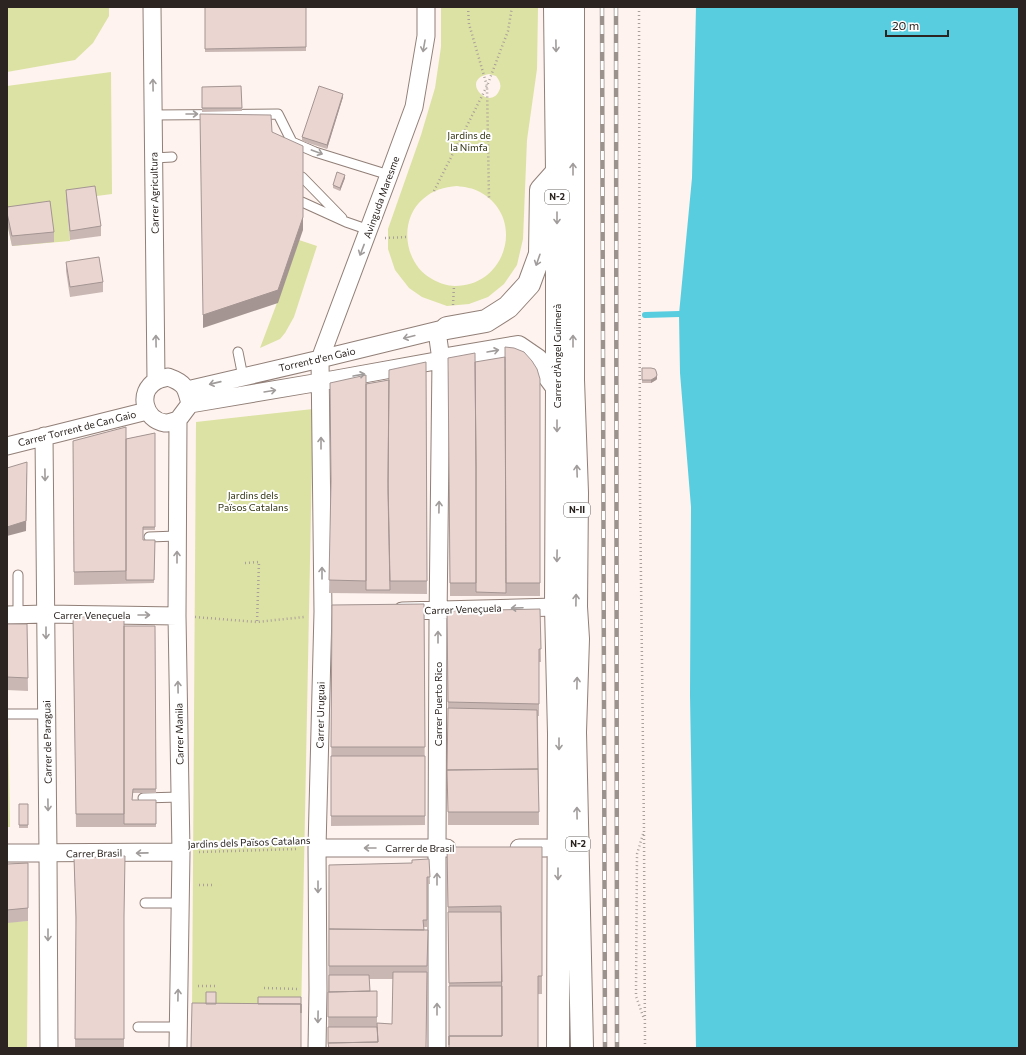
<svg xmlns="http://www.w3.org/2000/svg" width="1026" height="1055" font-family="Commissioner,sans-serif">
<style>
.green{fill:#dce2a3;fill-rule:evenodd}
.water{fill:#57cddf}
.lines{fill:none;stroke-linecap:round;stroke-linejoin:round}
.stream{stroke:#57cddf;stroke-width:6}
.lane-casing{stroke:#917f78;stroke-width:11}
.street-casing{stroke:#917f78;stroke-width:19}
.primary-casing{stroke:#917f78;stroke-width:24}
.path{stroke:#a99f9b;stroke-width:2.5;stroke-dasharray:1 3;stroke-linecap:butt}
.lane{stroke:#fff;stroke-width:9}
.street{stroke:#fff;stroke-width:17}
.primary{stroke:#fff;stroke-width:22}
.rail-casing{stroke:#9b928e;stroke-width:4.5}
.rail{stroke:#fff;stroke-width:3;stroke-dasharray:9;stroke-linecap:butt}
.wall{fill:#c9b7b4;fill-rule:evenodd}
.shaded-wall{fill:#a49592}
.building{fill:#ead5d1;stroke:#a49592}
.oneway{stroke:#a09c9b}
.labels{text-anchor:middle;stroke-width:4;stroke-linejoin:round;paint-order:stroke}
.shield{fill:#fff;stroke:#6b6663;stroke-width:1}
.shield-label{font-size:9px;font-weight:bold;fill:#2b2420}
.park-label{font-size:10px;fill:#323410;stroke:#fff}
.street-label{font-size:10px;fill:#2b2420;stroke:#fff}
</style>
<rect width="100%" height="100%" fill="#fef3ee"/>
<path class="green" d="M 7,7 L 109,7 L 109,16 L 93,43 L 75,60 L 7,72 Z
M 441,7 L 538,7 L 537,69 L 527,140 L 523,239 L 517,265 L 504,284 L 488,297 L 469,304 L 447,306 L 422,297 L 409,288 L 395,270 L 388,249 L 388,229 L 421,135 L 435,88 L 441,47 ZM 489,74 L 496,76 C 500,81 502,86 499,91 C 489,112 459,79 489,74 ZM 457,186 C 465,187 473,188 480,192 C 526,217 507,286 455,286 C 447,286 439,283 432,279 C 404,264 398,220 423,199 C 433,190 444,187 457,186 Z
M 111,72 L 112,194 L 66,200 L 70,241 L 12,246 L 7,223 L 7,86 Z
M 299,240 L 317,246 L 294,317 L 285,333 L 280,339 L 260,348 L 283,287 Z
M 313,409 L 301,1017 L 192,1016 L 196,422 Z
M 7,722 L 8,722 L 10,827 L 7,827 Z
M 28,921 L 27,1048 L 7,1048 L 7,922 Z"/>
<path class="water" d="M 696,7 L 1019,7 L 1019,1048 L 696,1048 L 690,695 L 691,507 L 680,373 L 679,314 L 692,178 Z"/>
<g class="lines">
<path class="stream" d="M 645,315 L 679,314"/>
<g class="lane-casing">
<path id="lane" d="M 153,115 L 278,114 L 292,142 L 315,152 L 389,175
M 154,158 L 172,157
M 302,177 L 342,218
M 302,202 L 346,222 L 369,230
M 238,352 L 243,377
M 149,537 L 177,536
M 18,575 L 18,615
M 7,714 L 47,714
M 143,798 L 180,797
M 145,903 L 180,903
M 138,1027 L 178,1027"/>
</g>
<g class="street-casing">
<path id="street" d="M 152,7 L 156,380
M 437,331 L 441,360 L 438,621 L 437,848 L 437,1048
M 168,377 C 185,383 186,387 190,404 L 178,420 C 174,421 169,423 165,423 C 144,420 137,392 156,381 C 159,379 164,378 168,377 Z
M 187,390 L 320,359 L 447,328
M 190,404 L 320,382 L 441,360
M 178,420 L 177,616 L 181,852 L 178,1048
M 44,436 L 48,854 L 49,1048
M 7,446 L 147,411
M 402,611 L 556,607
M 7,615 L 46,614 L 177,616
M 317,848 L 447,848
M 519,848 L 546,848
M 7,853 L 181,852
M 317,1048 L 318,990 L 317,848 L 323,612 L 320,359 L 389,175 L 414,107 L 426,36 L 426,7"/>
</g>
<g class="primary-casing">
<path id="primary" d="M 555,7 L 557,172 L 557,387 L 556,607 L 559,734 L 558,1048
M 573,7 L 573,380 L 577,493 L 576,607 L 578,639 L 575,732 L 582,1048
M 447,328 L 486,321 L 508,307 L 529,284 L 540,254 L 541,190 L 557,172
M 441,360 L 518,347 L 537,360 L 557,387"/>
</g>
<path class="path" d="M 468,7 L 469,24 L 487,86 L 489,198
M 639,7 L 640,495 L 644,831 L 645,1048
M 434,191 L 487,86 L 508,31 L 512,7
M 385,238 L 407,237
M 453,305 L 454,286
M 245,563 L 259,562 L 257,622
M 195,617 L 257,622 L 304,617
M 643,834 L 637,854 L 636,996 L 644,1019
M 199,852 L 298,849
M 199,885 L 214,885
M 198,986 L 215,986
M 264,988 L 299,989"/>
<use href="#lane" class="lane"/>
<use href="#street" class="street"/>
<use href="#primary" class="primary"/>
<g class="rail-casing">
<path id="rail" d="M 602,7 L 605,1048
M 616,7 L 617,1048"/>
</g>
<use href="#rail" class="rail"/>
</g>
<path class="wall" d="M 205,7 L 306,7 L 306,51 L 205,52 Z
M 241,86 L 242,111 L 202,112 L 202,87 Z
M 343,97 L 327,149 L 302,141 L 302,137 Z
M 345,178 L 340,191 L 333,188 L 333,185 Z
M 66,190 L 101,226 L 101,236 L 70,240 L 66,200 Z
M 7,207 L 54,232 L 54,242 L 12,246 L 7,223 Z
M 66,262 L 103,282 L 103,292 L 70,297 L 66,271 Z
M 426,362 L 427,594 L 329,593 L 331,484 L 366,384 L 389,380 Z
M 475,362 L 540,468 L 540,596 L 506,596 L 506,593 L 506,596 L 450,596 L 448,371 Z
M 642,368 L 657,379 L 656,380 L 651,383 L 642,383 Z
M 155,433 L 155,530 L 143,530 L 143,540 L 155,540 L 154,583 L 74,585 L 73,441 L 126,439 Z
M 424,604 L 425,825 L 331,826 L 332,605 Z
M 540,609 L 541,662 L 539,662 L 539,716 L 538,716 L 539,825 L 448,825 L 448,713 L 447,611 Z
M 73,617 L 124,626 L 155,626 L 156,793 L 133,793 L 132,800 L 156,800 L 156,827 L 76,827 Z
M 7,624 L 27,624 L 28,691 L 7,690 Z
M 19,804 L 28,804 L 28,828 L 19,828 Z
M 447,847 L 542,847 L 542,994 L 449,996 Z
M 74,858 L 124,928 L 124,1048 L 75,1048 L 76,927 Z
M 429,859 L 430,884 L 427,884 L 427,927 L 424,927 L 424,930 L 428,943 L 426,1048 L 328,1048 L 329,865 L 412,863 ZM 369,979 L 393,979 L 392,1024 L 377,1023 L 377,991 L 370,991 Z
M 28,863 L 28,921 L 7,923 L 7,864 Z"/>
<path class="shaded-wall" d="M 343,94 L 343,97 L 327,149 L 327,145 Z
M 303,146 L 303,230 L 278,303 L 203,328 L 203,315 Z
M 345,175 L 345,178 L 340,191 L 340,188 Z
M 657,375 L 657,379 L 656,380 L 651,383 L 651,380 Z
M 27,472 L 26,531 L 7,536 L 7,527 Z"/>
<path class="building" d="M 205,7 L 306,7 L 306,47 L 205,49 Z
M 241,86 L 242,108 L 202,108 L 202,87 Z
M 319,86 L 343,94 L 327,145 L 302,137 Z
M 200,114 L 271,115 L 272,132 L 303,146 L 303,217 L 278,290 L 203,315 Z
M 337,172 L 345,175 L 340,188 L 333,185 Z
M 95,186 L 101,226 L 70,231 L 66,190 Z
M 50,201 L 54,232 L 12,236 L 7,213 L 7,207 Z
M 99,257 L 103,282 L 70,287 L 66,262 Z
M 505,347 L 514,348 L 524,352 L 532,361 L 537,369 L 540,379 L 540,583 L 506,583 Z
M 475,353 L 476,466 L 476,583 L 450,583 L 448,358 Z
M 505,357 L 506,593 L 476,592 L 476,466 L 475,362 Z
M 426,362 L 427,581 L 390,581 L 388,481 L 389,370 Z
M 642,368 L 651,368 L 655,369 L 656,371 L 657,375 L 656,377 L 651,380 L 642,380 Z
M 366,375 L 366,581 L 329,580 L 331,481 L 330,383 Z
M 389,380 L 388,491 L 390,590 L 366,590 L 366,384 Z
M 126,427 L 126,571 L 74,572 L 73,441 Z
M 155,433 L 155,527 L 143,527 L 143,540 L 155,540 L 154,580 L 126,580 L 126,439 Z
M 27,462 L 26,521 L 7,527 L 7,468 Z
M 424,604 L 425,747 L 331,747 L 332,605 Z
M 540,609 L 541,649 L 539,649 L 539,704 L 448,702 L 447,611 Z
M 124,616 L 124,814 L 76,814 L 73,617 Z
M 7,624 L 27,624 L 28,678 L 7,677 Z
M 124,626 L 155,626 L 156,789 L 133,789 L 132,800 L 156,800 L 156,824 L 124,824 Z
M 448,708 L 537,710 L 538,769 L 447,770 Z
M 331,756 L 425,756 L 425,816 L 331,816 Z
M 538,769 L 539,812 L 448,812 L 447,770 Z
M 19,804 L 28,804 L 28,825 L 19,825 Z
M 447,847 L 542,847 L 542,976 L 538,976 L 538,1048 L 449,1048 L 449,1036 L 502,1036 L 501,906 L 448,907 Z
M 125,856 L 124,916 L 124,1039 L 75,1039 L 76,917 L 74,858 Z
M 429,859 L 430,877 L 427,877 L 427,920 L 423,920 L 424,930 L 329,929 L 329,865 L 412,863 L 412,860 Z
M 28,863 L 28,908 L 7,910 L 7,864 Z
M 448,912 L 501,912 L 502,982 L 449,983 Z
M 329,929 L 428,930 L 427,966 L 329,966 Z
M 393,972 L 427,972 L 426,1048 L 329,1048 L 328,1043 L 378,1042 L 377,1023 L 392,1024 Z
M 329,975 L 369,975 L 370,991 L 329,992 Z
M 449,986 L 502,986 L 502,1036 L 449,1036 L 449,1045 Z
M 377,991 L 377,1017 L 328,1017 L 328,992 Z
M 206,992 L 216,992 L 216,1004 L 206,1004 Z
M 258,997 L 301,997 L 301,1013 L 301,1004 L 258,1004 Z
M 192,1003 L 301,1004 L 301,1048 L 191,1048 Z
M 328,1027 L 377,1027 L 378,1042 L 328,1043 Z"/>
<defs><path id="oneway-shaft" d="M-6 0H5M1.5-3L5.5 0L1.5 3" fill="none" stroke-width="1.6" stroke-linecap="round" stroke-linejoin="round"/></defs>
<g class="oneway">
<use href="#oneway-shaft" transform="translate(424 46) rotate(100)"/>
<use href="#oneway-shaft" transform="translate(556 46) rotate(89)"/>
<use href="#oneway-shaft" transform="translate(153 85) rotate(-91)"/>
<use href="#oneway-shaft" transform="translate(192 114)"/>
<use href="#oneway-shaft" transform="translate(317 152) rotate(20)"/>
<use href="#oneway-shaft" transform="translate(573 169) rotate(-90)"/>
<use href="#oneway-shaft" transform="translate(557 218) rotate(90)"/>
<use href="#oneway-shaft" transform="translate(362 250) rotate(111)"/>
<use href="#oneway-shaft" transform="translate(538 260) rotate(109)"/>
<use href="#oneway-shaft" transform="translate(409 337) rotate(166)"/>
<use href="#oneway-shaft" transform="translate(156 341) rotate(-91)"/>
<use href="#oneway-shaft" transform="translate(573 341) rotate(-90)"/>
<use href="#oneway-shaft" transform="translate(493 351) rotate(-10)"/>
<use href="#oneway-shaft" transform="translate(359 375) rotate(-10)"/>
<use href="#oneway-shaft" transform="translate(215 383) rotate(167)"/>
<use href="#oneway-shaft" transform="translate(270 391) rotate(-9)"/>
<use href="#oneway-shaft" transform="translate(557 426) rotate(90)"/>
<use href="#oneway-shaft" transform="translate(321 443) rotate(-90)"/>
<use href="#oneway-shaft" transform="translate(577 471) rotate(-92)"/>
<use href="#oneway-shaft" transform="translate(45 475) rotate(89)"/>
<use href="#oneway-shaft" transform="translate(439 507) rotate(-89)"/>
<use href="#oneway-shaft" transform="translate(557 556) rotate(91)"/>
<use href="#oneway-shaft" transform="translate(177 557) rotate(-90)"/>
<use href="#oneway-shaft" transform="translate(322 573) rotate(-90)"/>
<use href="#oneway-shaft" transform="translate(576 600) rotate(-89)"/>
<use href="#oneway-shaft" transform="translate(517 608) rotate(178)"/>
<use href="#oneway-shaft" transform="translate(144 615)"/>
<use href="#oneway-shaft" transform="translate(46 633) rotate(90)"/>
<use href="#oneway-shaft" transform="translate(438 637) rotate(-90)"/>
<use href="#oneway-shaft" transform="translate(577 683) rotate(-89)"/>
<use href="#oneway-shaft" transform="translate(178 687) rotate(-91)"/>
<use href="#oneway-shaft" transform="translate(559 744) rotate(90)"/>
<use href="#oneway-shaft" transform="translate(48 805) rotate(89)"/>
<use href="#oneway-shaft" transform="translate(577 813) rotate(-91)"/>
<use href="#oneway-shaft" transform="translate(370 848) rotate(180)"/>
<use href="#oneway-shaft" transform="translate(142 853) rotate(179)"/>
<use href="#oneway-shaft" transform="translate(558 874) rotate(90)"/>
<use href="#oneway-shaft" transform="translate(437 879) rotate(-90)"/>
<use href="#oneway-shaft" transform="translate(318 887) rotate(90)"/>
<use href="#oneway-shaft" transform="translate(48 935) rotate(90)"/>
<use href="#oneway-shaft" transform="translate(178 995) rotate(-89)"/>
<use href="#oneway-shaft" transform="translate(437 1009) rotate(-90)"/>
<use href="#oneway-shaft" transform="translate(318 1017) rotate(91)"/>
</g>
<g class="labels">
<g class="shield">
<rect x="545" y="190" width="24" height="14" rx="3"/>
<rect x="564" y="503" width="26" height="14" rx="3"/>
<rect x="566" y="837" width="24" height="14" rx="3"/>
</g>
<g class="shield-label">
<text x="557" y="200">N-2</text>
<text x="577" y="513">N-II</text>
<text x="578" y="847">N-2</text>
</g>
<g class="park-label">
<text x="469" y="139">Jardins de<tspan x="469" dy="12">la Nimfa</tspan></text>
<text x="253" y="499">Jardins dels<tspan x="253" dy="12">Països Catalans</tspan></text>
</g>
<g class="street-label">
<text transform="translate(154 193) rotate(-91)" y="4">Carrer Agricultura</text>
<text transform="translate(381 197) rotate(-70)" y="4">Avinguda Maresme</text>
<text transform="translate(557 356) rotate(-90)" y="4">Carrer d'Àngel Guimerà</text>
<text transform="translate(317 359) rotate(-13)" y="4">Torrent d'en Gaio</text>
<text transform="translate(77 428) rotate(-14)" y="4">Carrer Torrent de Can Gaio</text>
<text transform="translate(463 609) rotate(-2)" y="4">Carrer Veneçuela</text>
<text x="92" y="619">Carrer Veneçuela</text>
<text transform="translate(438 704) rotate(-90)" y="4">Carrer Puerto Rico</text>
<text transform="translate(320 715) rotate(-89)" y="4">Carrer Uruguai</text>
<text transform="translate(179 734) rotate(-91)" y="4">Carrer Manila</text>
<text transform="translate(47 742) rotate(-91)" y="4">Carrer de Paraguai</text>
<text transform="translate(249 842) rotate(-2)" y="4">Jardins dels Països Catalans</text>
<text x="420" y="852">Carrer de Brasil</text>
<text transform="translate(94 853) rotate(-1)" y="4">Carrer Brasil</text>
</g>
</g>
<rect width="1026" height="1055" fill="none" stroke="#2b2420" stroke-width="16"/>
<path d="M886 30v6h62v-6" fill="none" stroke="#2b2420" stroke-width="2"/>
<text x="892" y="30" font-size="12" fill="#2b2420" stroke="#ffffff" stroke-width="3" paint-order="stroke">20 m</text>
</svg>
